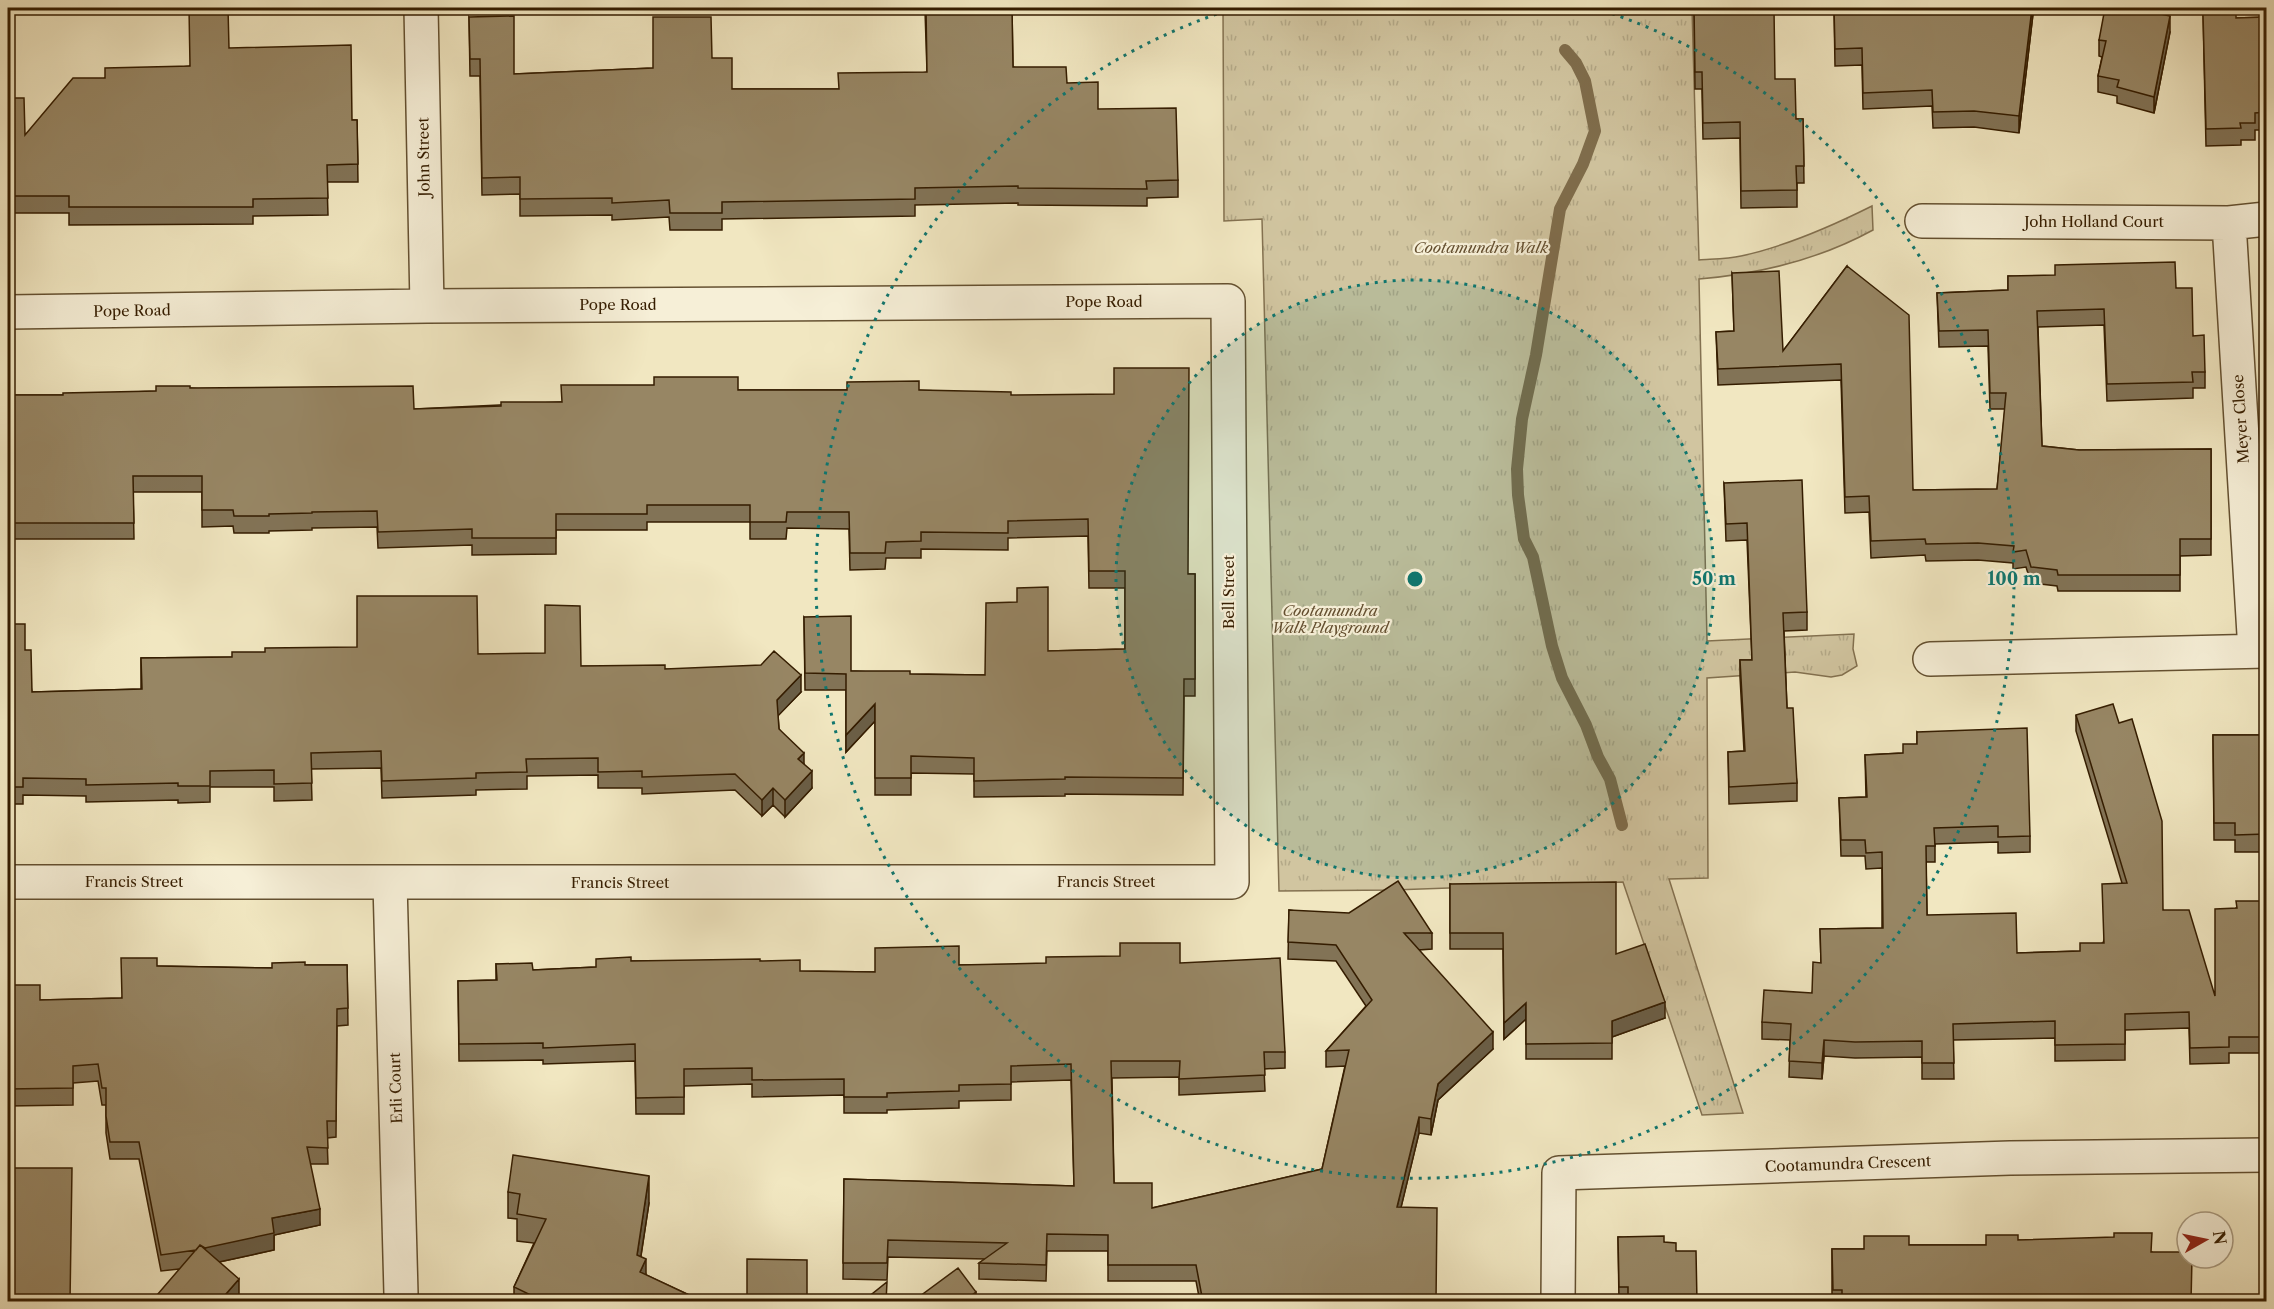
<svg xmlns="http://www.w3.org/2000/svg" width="2274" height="1309" font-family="'Libre Caslon Text',serif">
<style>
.park{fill:url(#park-tufts);stroke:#837150;stroke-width:1.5}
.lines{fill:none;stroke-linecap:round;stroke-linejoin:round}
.stream{stroke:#7f6d4c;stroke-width:12}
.street-casing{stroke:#645030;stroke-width:36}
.street{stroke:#f6efd7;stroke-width:33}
.wall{fill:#827356;stroke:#351d00;stroke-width:1.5}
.shaded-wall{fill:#6a5e46;stroke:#351d00;stroke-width:1.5}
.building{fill:#978664;stroke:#351d00;stroke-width:1.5}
.ring{fill:none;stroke:#0f766e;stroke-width:3;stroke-dasharray:3 6}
.labels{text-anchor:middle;stroke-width:4.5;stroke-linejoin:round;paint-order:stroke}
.street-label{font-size:15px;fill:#351d00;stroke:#f6efd7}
.park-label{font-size:15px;font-style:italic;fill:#644f30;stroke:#f6efd7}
.centre{fill:#0f766e;stroke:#f6efd7;stroke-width:3}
.ring-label{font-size:18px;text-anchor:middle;font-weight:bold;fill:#0f766e;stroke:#f6efd7;stroke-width:4.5;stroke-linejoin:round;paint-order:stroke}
</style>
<defs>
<pattern id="park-tufts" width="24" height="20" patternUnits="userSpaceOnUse" patternTransform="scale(1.5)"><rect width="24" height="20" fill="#d1c5a0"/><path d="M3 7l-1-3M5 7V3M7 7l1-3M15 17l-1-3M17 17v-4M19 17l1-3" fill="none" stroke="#b4a988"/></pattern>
</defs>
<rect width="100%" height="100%" fill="#f1e7c1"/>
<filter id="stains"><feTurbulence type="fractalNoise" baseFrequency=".00333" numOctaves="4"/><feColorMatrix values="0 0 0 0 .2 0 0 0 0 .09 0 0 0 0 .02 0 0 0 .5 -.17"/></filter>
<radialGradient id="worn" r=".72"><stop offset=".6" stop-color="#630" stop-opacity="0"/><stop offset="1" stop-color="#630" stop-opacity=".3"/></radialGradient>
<path class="park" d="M 1046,8 L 1151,8 L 1046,10 Z
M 1223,8 L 1692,8 L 1699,260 C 1713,259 1728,259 1741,256 C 1783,247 1834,225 1872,206 L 1873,230 C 1820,259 1759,274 1699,279 L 1707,641 L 1854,634 L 1853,649 L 1857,666 L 1842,675 L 1831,677 L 1795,672 L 1707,678 L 1708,878 L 1669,879 L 1743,1113 L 1702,1115 L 1623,882 L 1393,890 L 1279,891 L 1262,219 L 1224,221 Z"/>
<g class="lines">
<path class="stream" d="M 1565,50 L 1576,63 L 1585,81 L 1595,131 L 1583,164 L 1560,209 L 1536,355 L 1522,419 L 1517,469 L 1518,495 L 1524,539 L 1533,557 L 1552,646 L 1562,678 L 1586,725 L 1598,757 L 1610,779 L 1622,825"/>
<g class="street-casing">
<path id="street" d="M 421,8 L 427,306
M 1922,221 L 2229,223 L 2266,219
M 2229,223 L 2255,651
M 8,312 L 427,306 L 1228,301 L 1232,882 L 8,882
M 1930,659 L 2266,651
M 390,883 L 401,1294
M 1558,1302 L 1559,1173 L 2010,1158 L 2266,1155"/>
</g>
<use href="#street" class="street"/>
</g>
<path class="wall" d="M 764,8 L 1012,8 L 1013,67 L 1067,83 L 1098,109 L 1178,180 L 1178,197 L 1147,198 L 1147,206 L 1018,205 L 1018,203 L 915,205 L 915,216 L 722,219 L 722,230 L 670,230 L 669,217 L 612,220 L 612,215 L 520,216 L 520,194 L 482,195 L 480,76 L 470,76 L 469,17 L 514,74 L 653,68 L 712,58 L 732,89 L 838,89 L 927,72 L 925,11 L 903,12 L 903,9 L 764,10 Z
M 1694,8 L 1775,79 L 1796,119 L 1803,119 L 1804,183 L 1797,183 L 1797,207 L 1741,208 L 1740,138 L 1703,139 L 1702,89 L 1695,89 Z
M 1834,8 L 2033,8 L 2033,14 L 2019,133 L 1974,127 L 1933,128 L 1932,106 L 1863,109 L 1862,65 L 1835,66 Z
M 2203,14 L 2236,18 L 2266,17 L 2266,130 L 2255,130 L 2255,140 L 2241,140 L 2241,145 L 2206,146 Z
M 2170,32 L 2154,113 L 2117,103 L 2117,96 L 2098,92 L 2098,76 L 2102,57 L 2099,56 L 2099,40 Z
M 229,48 L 352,120 L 357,120 L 358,182 L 327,182 L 328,215 L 253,216 L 253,224 L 69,225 L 69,213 L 8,213 L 8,98 L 25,135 L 105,78 L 189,66 Z
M 1847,266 L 1913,490 L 1997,489 L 2005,409 L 1990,409 L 1988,346 L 1939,347 L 1937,293 L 2008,290 L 2008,276 L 2176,288 L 2193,336 L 2205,372 L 2205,388 L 2193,388 L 2193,398 L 2107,401 L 2104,325 L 2038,327 L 2042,446 L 2079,450 L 2211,449 L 2211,555 L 2180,556 L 2180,591 L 2058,591 L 2057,586 L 2031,583 L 2026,567 L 2013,569 L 2013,563 L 1978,560 L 1926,561 L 1925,555 L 1871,558 L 1869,512 L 1845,513 L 1841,380 L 1718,385 L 1716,332 L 1734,331 L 1732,273 L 1783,351 Z
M 190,388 L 414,409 L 561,402 L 738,390 L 919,390 L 1011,395 L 1188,574 L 1195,574 L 1195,696 L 1184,696 L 1183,795 L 1065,794 L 1065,796 L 974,797 L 974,774 L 911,773 L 911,795 L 875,795 L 875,721 L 846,752 L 846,690 L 805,690 L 804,617 L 851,671 L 910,674 L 985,675 L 1048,651 L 1125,649 L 1125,588 L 1089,588 L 1088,536 L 1008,538 L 1008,550 L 921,549 L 921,558 L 886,558 L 885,569 L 850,570 L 849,529 L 787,528 L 786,539 L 750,539 L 750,522 L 647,522 L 647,530 L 556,530 L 556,554 L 472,555 L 472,545 L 378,548 L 377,527 L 312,528 L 312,530 L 269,531 L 269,533 L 234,533 L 233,526 L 202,527 L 202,492 L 133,492 L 134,539 L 9,539 L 9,549 L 8,549 L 8,395 L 63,395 L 156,391 Z
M 1724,483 L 1807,612 L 1807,630 L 1784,631 L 1787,708 L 1797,783 L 1797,801 L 1729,804 L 1728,752 L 1744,751 L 1740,677 L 1740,660 L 1752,660 L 1747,540 L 1726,541 Z
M 8,624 L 25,650 L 32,692 L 141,689 L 141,658 L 478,654 L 581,666 L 665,669 L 801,692 L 778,715 L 779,729 L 804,764 L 812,788 L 785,817 L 773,805 L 762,816 L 735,790 L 642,794 L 642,788 L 598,788 L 598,775 L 527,776 L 527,789 L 476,790 L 476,795 L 382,798 L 381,768 L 311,769 L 312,800 L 274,801 L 274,787 L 210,787 L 210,802 L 178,803 L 178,800 L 86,802 L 86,796 L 23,795 L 23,804 L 8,804 Z
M 2076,715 L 2163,910 L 2215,996 L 2236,908 L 2266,901 L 2266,1053 L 2229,1053 L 2229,1063 L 2190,1064 L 2189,1028 L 2125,1030 L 2125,1060 L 2055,1061 L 2055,1038 L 1953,1040 L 1954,1079 L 1922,1079 L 1922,1057 L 1855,1058 L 1824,1056 L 1822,1079 L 1789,1077 L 1790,1040 L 1762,1039 L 1762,1022 L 1812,993 L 1821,963 L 1820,929 L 1882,928 L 1882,868 L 1866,869 L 1865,856 L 1841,856 L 1839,798 L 1866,797 L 1865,755 L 1903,753 L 1917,744 L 1917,732 L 2030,836 L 2030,852 L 1998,853 L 1998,842 L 1935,844 L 1935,862 L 1926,862 L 1927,915 L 2017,953 L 2080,951 L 2103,943 L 2122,883 L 2076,731 Z
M 2213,735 L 2265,735 L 2266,852 L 2235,852 L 2235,840 L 2214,840 Z
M 1450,884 L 1616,954 L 1665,1018 L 1612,1037 L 1612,1059 L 1526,1059 L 1526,1019 L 1504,1039 L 1503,949 L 1450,949 Z
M 1289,910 L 1432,933 L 1432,949 L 1419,950 L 1493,1049 L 1438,1100 L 1431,1135 L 1419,1133 L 1401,1207 L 1436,1302 L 1200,1302 L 1196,1281 L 1108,1281 L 1108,1251 L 1047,1251 L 1046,1281 L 979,1279 L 979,1263 L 985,1259 L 888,1257 L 887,1280 L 843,1279 L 844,1179 L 1074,1186 L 1071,1080 L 1011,1082 L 1011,1100 L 959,1101 L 959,1108 L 887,1110 L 887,1113 L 844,1113 L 844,1095 L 752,1097 L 752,1084 L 684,1086 L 684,1114 L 636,1114 L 635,1061 L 543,1064 L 543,1060 L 459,1061 L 458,981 L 496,980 L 496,964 L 533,970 L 596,967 L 631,961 L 760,961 L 800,971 L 875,972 L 959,965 L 1180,963 L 1285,1052 L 1285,1068 L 1264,1069 L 1265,1091 L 1179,1095 L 1179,1077 L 1112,1078 L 1114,1183 L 1152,1208 L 1322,1169 L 1345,1066 L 1326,1067 L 1326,1051 L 1366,1006 L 1336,961 L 1288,959 Z
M 8,956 L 9,985 L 40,1000 L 121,998 L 157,966 L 272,968 L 305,965 L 347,965 L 348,1025 L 337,1026 L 336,1137 L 327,1138 L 328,1164 L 310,1164 L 320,1225 L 274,1235 L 274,1250 L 219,1262 L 239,1302 L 179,1269 L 161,1271 L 139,1159 L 110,1159 L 106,1133 L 106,1105 L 102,1105 L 98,1081 L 73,1083 L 73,1105 L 8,1106 Z
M 508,1192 L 649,1203 L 641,1256 L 646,1275 L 704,1302 L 514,1302 L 514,1287 L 534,1243 L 517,1241 L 517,1219 L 508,1218 Z
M 1618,1237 L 1664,1242 L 1676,1251 L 1697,1302 L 1619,1302 Z
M 2018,1240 L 2152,1252 L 2192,1302 L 1832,1302 L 1832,1249 L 1864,1249 L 1909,1245 L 1986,1245 Z"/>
<path class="shaded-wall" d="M 2032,8 L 2033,8 L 2033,14 L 2019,133 L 2019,116 Z
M 2170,16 L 2170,32 L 2154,113 L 2154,97 Z
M 801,675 L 801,692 L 777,717 L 777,700 Z
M 875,704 L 875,721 L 846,752 L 846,735 Z
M 804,753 L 804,770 L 798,759 Z
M 812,771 L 812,788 L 785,817 L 785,800 Z
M 773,788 L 773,805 L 762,816 L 762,800 Z
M 1665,1002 L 1665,1018 L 1612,1037 L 1612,1021 Z
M 1526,1003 L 1526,1019 L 1504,1039 L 1504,1023 Z
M 1493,1032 L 1493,1049 L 1438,1100 L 1431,1135 L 1431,1119 L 1438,1084 Z
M 1824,1040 L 1824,1056 L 1822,1079 L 1822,1063 Z
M 1419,1117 L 1419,1133 L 1397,1224 L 1397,1207 Z
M 649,1176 L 649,1203 L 637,1281 L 637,1255 Z
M 320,1209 L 320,1225 L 274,1235 L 274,1250 L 205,1265 L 205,1248 L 272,1218 Z
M 646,1259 L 646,1285 L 640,1272 Z
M 239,1279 L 239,1302 L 219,1302 Z
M 976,1292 L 976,1302 L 972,1295 Z"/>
<path class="building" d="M 189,8 L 228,8 L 229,48 L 351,45 L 352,120 L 357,120 L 358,164 L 327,165 L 328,198 L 253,199 L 253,207 L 69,207 L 69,196 L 8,196 L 8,98 L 24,98 L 25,135 L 73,78 L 105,78 L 105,68 L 190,66 Z
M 926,8 L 1012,8 L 1013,67 L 1066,67 L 1067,83 L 1098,82 L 1098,109 L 1176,108 L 1178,180 L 1146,181 L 1147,189 L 1018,188 L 1018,186 L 915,188 L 915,199 L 722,202 L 722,213 L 670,213 L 669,200 L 612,203 L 612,198 L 520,199 L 520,177 L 482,178 L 480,59 L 470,59 L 469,17 L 514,16 L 514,74 L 653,68 L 653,17 L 711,17 L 712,58 L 732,58 L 732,89 L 839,89 L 838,73 L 927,72 Z
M 1694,8 L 1758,8 L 1758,10 L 1774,10 L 1775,79 L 1795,79 L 1796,119 L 1803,119 L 1804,166 L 1796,166 L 1797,190 L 1741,191 L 1740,122 L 1703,123 L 1702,72 L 1695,72 Z
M 1834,8 L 2032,8 L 2019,116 L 1974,111 L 1933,112 L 1932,90 L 1863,93 L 1862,48 L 1835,49 Z
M 2105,8 L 2133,8 L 2170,16 L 2154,97 L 2117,87 L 2119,80 L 2098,76 L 2106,41 L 2099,40 Z
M 2236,13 L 2236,18 L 2266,17 L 2266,112 L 2255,113 L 2255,123 L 2240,123 L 2241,128 L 2206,129 L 2203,14 Z
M 2175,262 L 2176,288 L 2192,288 L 2193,336 L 2204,335 L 2205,372 L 2192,372 L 2193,382 L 2107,384 L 2104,309 L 2037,311 L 2042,446 L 2079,450 L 2211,449 L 2211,539 L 2180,539 L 2180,575 L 2058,575 L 2057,570 L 2031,567 L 2026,550 L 2013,552 L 2014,546 L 1978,543 L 1926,544 L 1925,539 L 1871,541 L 1869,496 L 1845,497 L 1841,364 L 1718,369 L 1716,332 L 1734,331 L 1732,273 L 1779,271 L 1783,351 L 1847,266 L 1909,315 L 1913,490 L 1997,489 L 2006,393 L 1990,393 L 1988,330 L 1939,331 L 1937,293 L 2008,290 L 2008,276 L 2055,275 L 2055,265 Z
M 1114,368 L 1189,368 L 1188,574 L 1195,574 L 1195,679 L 1184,679 L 1183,778 L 1065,777 L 1065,779 L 974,781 L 974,758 L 911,756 L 911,778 L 875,778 L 875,704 L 846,735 L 846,674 L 805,673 L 804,617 L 851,616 L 851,671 L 910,671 L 910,674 L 985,675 L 986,603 L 1017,602 L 1017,588 L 1048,587 L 1048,651 L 1125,649 L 1125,571 L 1089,571 L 1088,519 L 1008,521 L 1008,533 L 921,532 L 921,541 L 886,542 L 885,553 L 850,553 L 849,512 L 787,512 L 786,522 L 750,522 L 750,505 L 647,505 L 647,514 L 556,514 L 556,538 L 472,538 L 472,529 L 378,532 L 377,511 L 312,512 L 312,513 L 269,514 L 269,516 L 234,516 L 233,510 L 202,510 L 202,476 L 133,476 L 134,523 L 9,523 L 9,532 L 8,532 L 8,395 L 63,395 L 63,393 L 156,391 L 156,386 L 190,386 L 190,388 L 413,386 L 414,409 L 501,406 L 501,402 L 562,402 L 561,385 L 654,385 L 654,377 L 738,377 L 738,390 L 847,390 L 847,382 L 919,381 L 919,390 L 1011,392 L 1011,395 L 1114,394 Z
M 1802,480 L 1807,612 L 1783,613 L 1787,708 L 1793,708 L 1797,783 L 1729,787 L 1728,752 L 1745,751 L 1740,660 L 1752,660 L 1747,523 L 1726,524 L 1724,483 Z
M 357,596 L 477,596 L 478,654 L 545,653 L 545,605 L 580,606 L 581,666 L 665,665 L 665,669 L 761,665 L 774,651 L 801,675 L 777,700 L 779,729 L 804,753 L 798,759 L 812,771 L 785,800 L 773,788 L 762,800 L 735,774 L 642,777 L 642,771 L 598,772 L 598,758 L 526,759 L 527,772 L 476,773 L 476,778 L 382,781 L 381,751 L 311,753 L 312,783 L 274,784 L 274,770 L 210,771 L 210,786 L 178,786 L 178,783 L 86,785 L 86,779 L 23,778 L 23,787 L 8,787 L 8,624 L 25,624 L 25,650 L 31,650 L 32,692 L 142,689 L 141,658 L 232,657 L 232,652 L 265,652 L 265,648 L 357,647 Z
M 2113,704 L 2119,723 L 2132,719 L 2162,821 L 2163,910 L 2189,910 L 2215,996 L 2215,909 L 2237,908 L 2236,901 L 2266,901 L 2266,1037 L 2229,1037 L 2229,1047 L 2190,1048 L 2189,1012 L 2125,1014 L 2125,1044 L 2055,1045 L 2055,1021 L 1953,1024 L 1954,1063 L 1922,1063 L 1922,1041 L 1855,1042 L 1824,1040 L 1822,1063 L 1789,1061 L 1791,1024 L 1762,1022 L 1764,990 L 1812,993 L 1813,962 L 1821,963 L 1820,929 L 1883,928 L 1882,852 L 1866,853 L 1865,840 L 1841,840 L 1839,798 L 1867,797 L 1865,755 L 1903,753 L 1903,744 L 1917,744 L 1917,732 L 2027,728 L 2030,836 L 1998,837 L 1998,826 L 1934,828 L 1935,846 L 1926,846 L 1927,915 L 2016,913 L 2017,953 L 2080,951 L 2080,943 L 2104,943 L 2102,884 L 2127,883 L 2076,715 Z
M 2213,735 L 2265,735 L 2266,834 L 2235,835 L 2235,823 L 2214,823 Z
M 1398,881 L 1432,933 L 1404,933 L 1493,1032 L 1438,1084 L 1431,1119 L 1419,1117 L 1397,1207 L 1437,1208 L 1436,1302 L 1203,1302 L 1196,1265 L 1108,1265 L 1108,1235 L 1047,1234 L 1046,1265 L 979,1263 L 1007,1243 L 888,1240 L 887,1263 L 843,1263 L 844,1179 L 1074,1186 L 1071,1064 L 1011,1066 L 1011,1084 L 959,1085 L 959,1091 L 887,1093 L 887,1097 L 844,1097 L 844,1079 L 752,1080 L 752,1068 L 684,1069 L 684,1097 L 636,1098 L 635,1044 L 543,1048 L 543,1043 L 459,1044 L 458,981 L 497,980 L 496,964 L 532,963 L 533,970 L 596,967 L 596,959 L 631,957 L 631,961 L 760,959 L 760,961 L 800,960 L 800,971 L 875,972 L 875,948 L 959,946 L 959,965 L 1046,963 L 1046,957 L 1120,956 L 1120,943 L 1180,943 L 1180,963 L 1280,958 L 1285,1052 L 1264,1052 L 1265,1075 L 1179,1079 L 1180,1061 L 1111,1061 L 1114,1183 L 1152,1183 L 1152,1208 L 1322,1169 L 1349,1050 L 1326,1051 L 1372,1000 L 1336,945 L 1288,942 L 1289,910 L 1349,913 Z
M 1616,882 L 1616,954 L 1645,944 L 1665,1002 L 1612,1021 L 1612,1043 L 1526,1044 L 1526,1003 L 1504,1023 L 1503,933 L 1450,933 L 1450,884 Z
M 8,956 L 9,956 L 8,985 L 40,985 L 40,1000 L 122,998 L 121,958 L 157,958 L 157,966 L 272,968 L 272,963 L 305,962 L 305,965 L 347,965 L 348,1008 L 337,1009 L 336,1121 L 327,1121 L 328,1148 L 307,1147 L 320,1209 L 272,1218 L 274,1233 L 205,1248 L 200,1245 L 196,1250 L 161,1255 L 139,1142 L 110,1142 L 106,1116 L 106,1088 L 102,1088 L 98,1064 L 73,1066 L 73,1088 L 8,1089 Z
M 513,1155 L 649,1176 L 637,1255 L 646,1259 L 640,1272 L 704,1302 L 537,1302 L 539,1299 L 514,1287 L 546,1219 L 517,1214 L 520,1194 L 508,1192 Z
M 8,1168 L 72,1168 L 70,1302 L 8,1302 Z
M 2114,1233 L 2152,1233 L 2151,1252 L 2187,1252 L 2187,1258 L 2192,1258 L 2191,1302 L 1842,1302 L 1842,1290 L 1833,1290 L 1832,1249 L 1864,1249 L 1864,1236 L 1909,1236 L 1909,1245 L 1986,1245 L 1986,1235 L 2018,1235 L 2018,1240 L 2114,1237 Z
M 1664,1236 L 1664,1242 L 1676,1243 L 1676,1251 L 1696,1251 L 1697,1302 L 1628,1302 L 1628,1287 L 1619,1287 L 1618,1237 Z
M 200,1245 L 239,1279 L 219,1302 L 151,1302 Z
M 747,1259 L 807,1260 L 807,1302 L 747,1302 Z
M 958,1268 L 976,1292 L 972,1295 L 976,1302 L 912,1302 Z
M 887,1282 L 886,1302 L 862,1302 Z"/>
<circle cx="1415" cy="579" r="299" fill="#0f766e" fill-opacity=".12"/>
<g class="ring">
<circle cx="1415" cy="579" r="299"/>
<path d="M1595 8A599 599 0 1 1 1235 8"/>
</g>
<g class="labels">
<g class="street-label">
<text transform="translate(424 157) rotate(-91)" y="5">John Street</text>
<text x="2094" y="227">John Holland Court</text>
<text x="1104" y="307">Pope Road</text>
<text x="618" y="310">Pope Road</text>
<text transform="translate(132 311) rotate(-1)" y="5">Pope Road</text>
<text transform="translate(2241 419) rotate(-94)" y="5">Meyer Close</text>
<text transform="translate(1229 592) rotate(-90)" y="5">Bell Street</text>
<text x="134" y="887">Francis Street</text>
<text x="1106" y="887">Francis Street</text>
<text x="620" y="888">Francis Street</text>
<text transform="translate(396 1088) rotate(-92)" y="5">Erli Court</text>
<text transform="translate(1848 1164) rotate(-2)" y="5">Cootamundra Crescent</text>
</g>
<g class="park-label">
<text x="1481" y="253">Cootamundra Walk</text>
<text x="1330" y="616">Cootamundra<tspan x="1330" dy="17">Walk Playground</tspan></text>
</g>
</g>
<circle cx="1415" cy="579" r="9" class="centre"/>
<g class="ring-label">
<text x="1714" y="585">50 m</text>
<text x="2014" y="585">100 m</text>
</g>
<rect width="2274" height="1309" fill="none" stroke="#f1e7c1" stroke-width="30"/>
<rect x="9" y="9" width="2256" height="1291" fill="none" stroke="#351d00" stroke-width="3"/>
<rect x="15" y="15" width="2244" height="1279" fill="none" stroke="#351d00" stroke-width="1.5"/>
<g transform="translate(2205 1240) rotate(81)"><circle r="28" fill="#f6efd7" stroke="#a99b81" stroke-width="1.5"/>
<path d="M0-4.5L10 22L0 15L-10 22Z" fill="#8f2418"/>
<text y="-9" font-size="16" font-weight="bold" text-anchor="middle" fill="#351d00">N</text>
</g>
<rect width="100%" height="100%" filter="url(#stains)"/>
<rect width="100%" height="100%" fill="url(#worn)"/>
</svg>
